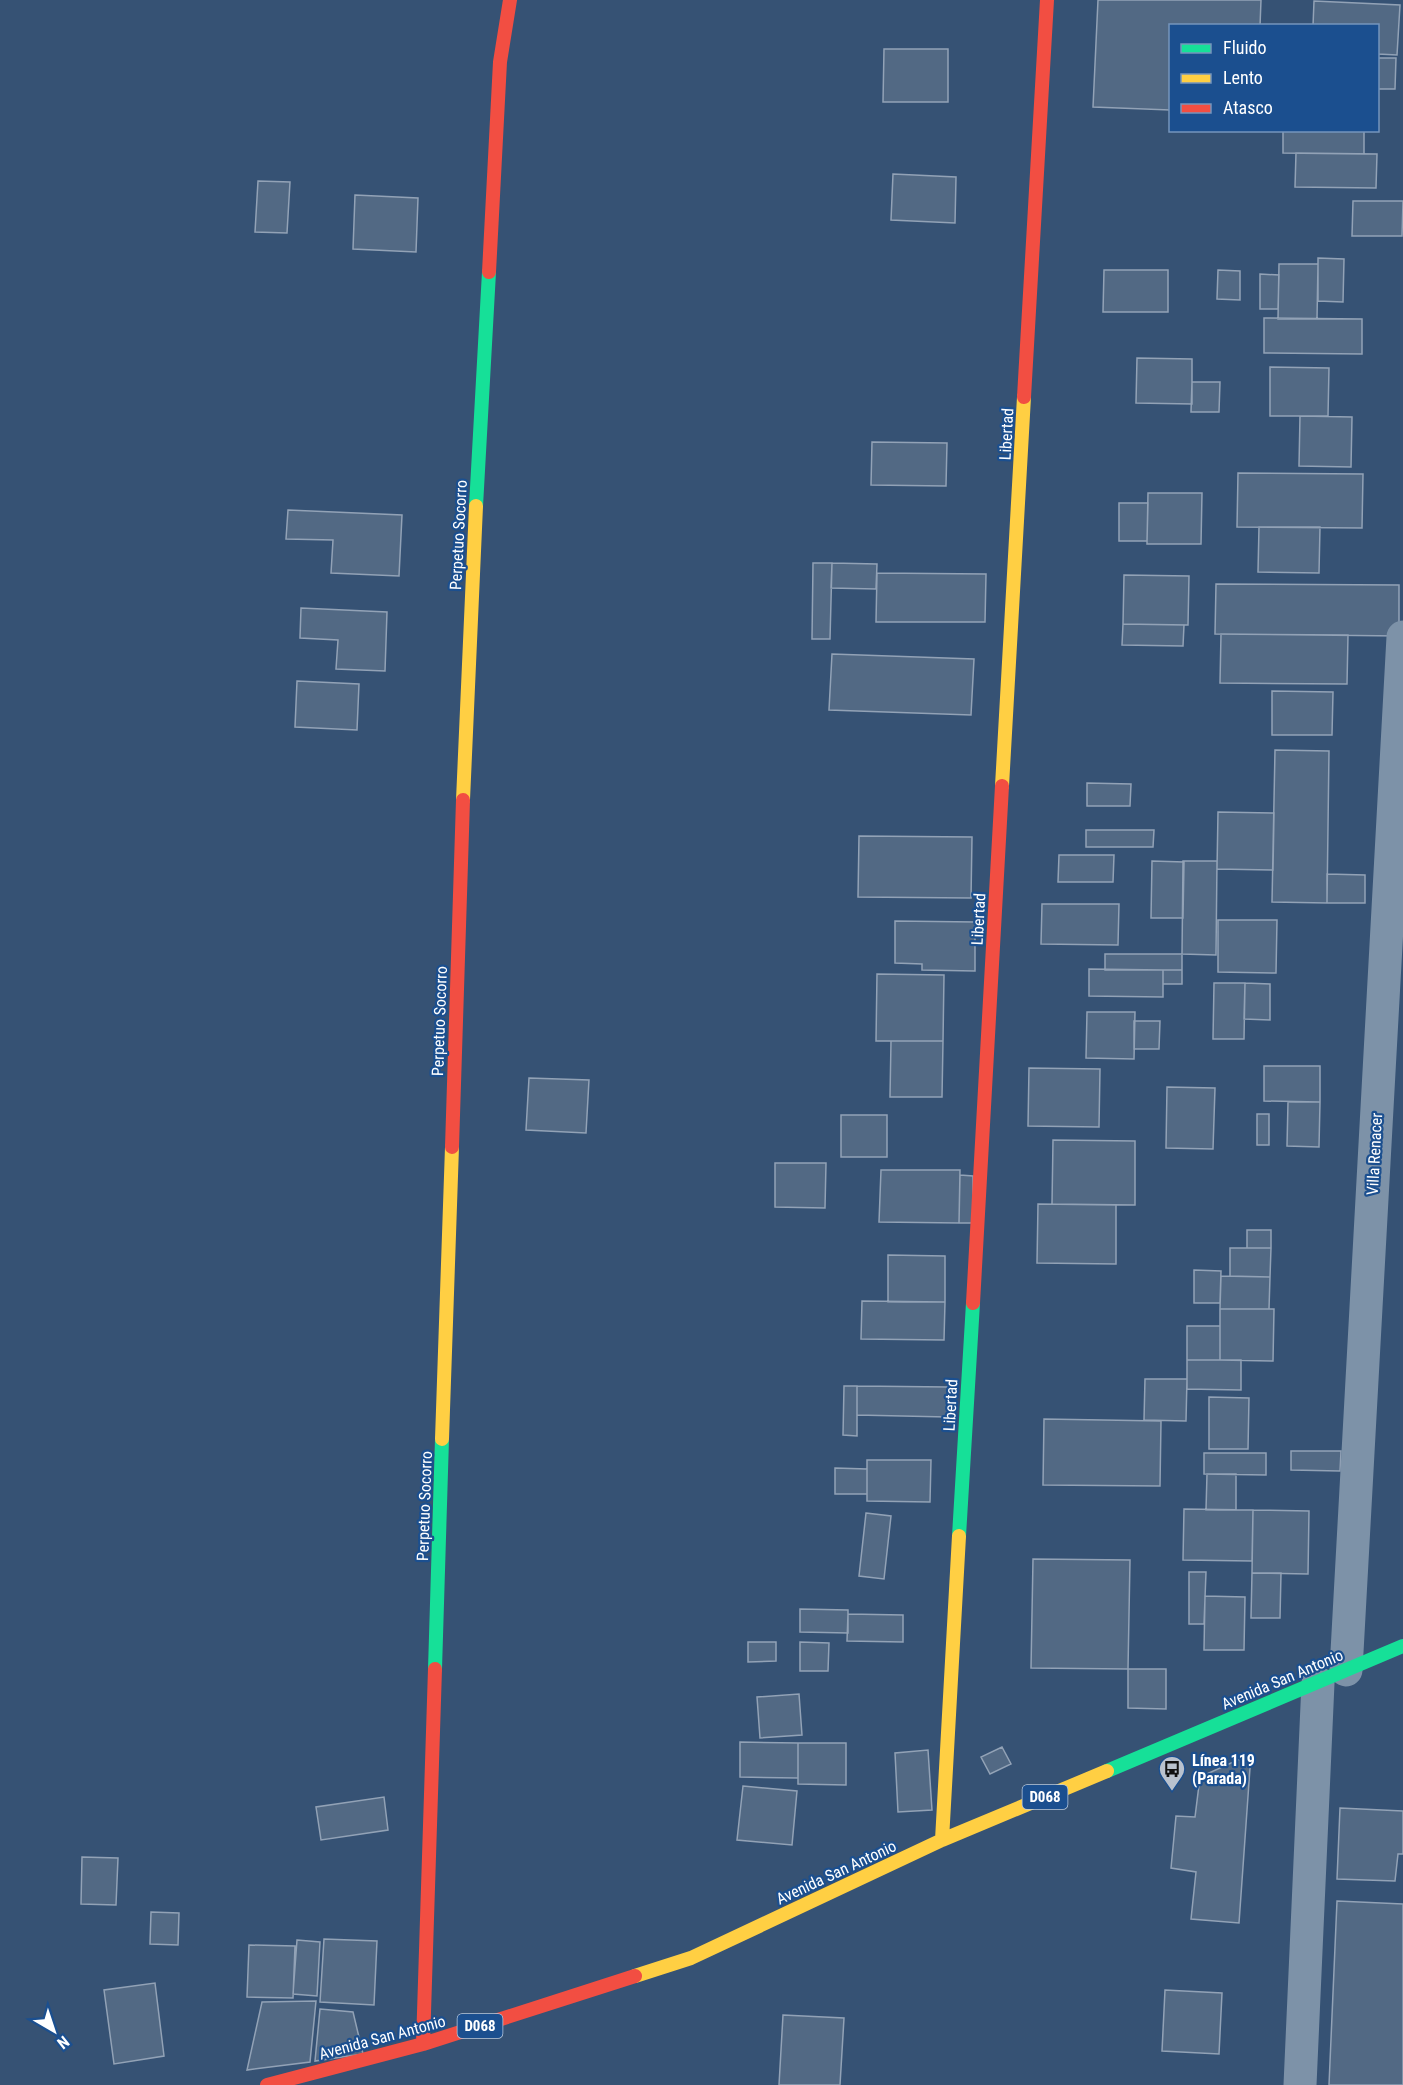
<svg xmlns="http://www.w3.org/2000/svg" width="1403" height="2085" font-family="'Roboto Condensed',sans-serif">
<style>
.building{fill:#526984;stroke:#92a2b6;stroke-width:1.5}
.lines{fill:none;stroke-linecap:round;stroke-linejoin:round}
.street{stroke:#7d92a8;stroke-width:33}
.fast{stroke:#16e098;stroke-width:14}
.slow{stroke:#ffcf43;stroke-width:14}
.jam{stroke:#f24e42;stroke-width:14}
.labels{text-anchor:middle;stroke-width:4.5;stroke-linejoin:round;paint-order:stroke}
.shield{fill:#1b4f8f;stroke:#bbcadd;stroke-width:1.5}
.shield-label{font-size:15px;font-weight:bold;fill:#fff}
.street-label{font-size:16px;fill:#fff;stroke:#1b4f8f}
.poi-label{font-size:16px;font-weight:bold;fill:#fff;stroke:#1b4f8f;text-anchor:start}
</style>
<rect width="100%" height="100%" fill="#365274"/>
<path class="building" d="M 1098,0 L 1261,0 L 1260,26 L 1170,26 L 1170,110 L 1093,107 Z
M 1314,1 L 1400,5 L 1397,55 L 1378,54 L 1378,26 L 1313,26 Z
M 884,49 L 948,49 L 948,102 L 883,102 Z
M 1378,58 L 1396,58 L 1395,89 L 1378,89 Z
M 1283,130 L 1364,130 L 1364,154 L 1283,153 Z
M 1296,153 L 1377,154 L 1376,188 L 1295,187 Z
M 893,174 L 956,177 L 955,223 L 891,220 Z
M 258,181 L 290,182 L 287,233 L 255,232 Z
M 355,195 L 418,198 L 416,252 L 353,249 Z
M 1353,201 L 1403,201 L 1402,236 L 1352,236 Z
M 1318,258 L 1344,259 L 1343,302 L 1318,301 Z
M 1279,264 L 1318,264 L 1317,319 L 1278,319 Z
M 1104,270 L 1168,270 L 1168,312 L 1103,312 Z
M 1218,270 L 1240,271 L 1240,300 L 1217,299 Z
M 1260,274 L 1279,275 L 1278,309 L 1260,309 Z
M 1264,318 L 1362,319 L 1362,354 L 1264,353 Z
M 1137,358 L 1192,359 L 1192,404 L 1136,403 Z
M 1270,367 L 1329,368 L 1328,416 L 1270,416 Z
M 1192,382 L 1220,382 L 1219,412 L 1191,412 Z
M 1300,416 L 1352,417 L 1351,467 L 1299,466 Z
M 872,442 L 947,443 L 946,486 L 871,485 Z
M 1238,473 L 1363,474 L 1362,528 L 1237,527 Z
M 1148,493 L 1202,493 L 1201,544 L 1147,544 Z
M 1119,503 L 1148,503 L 1147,541 L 1119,541 Z
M 288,510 L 402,515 L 399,576 L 331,573 L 333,540 L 286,539 Z
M 1259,527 L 1320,527 L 1319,573 L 1258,572 Z
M 813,563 L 832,563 L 830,639 L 812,639 Z
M 832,563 L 877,564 L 876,589 L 831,588 Z
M 877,573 L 986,574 L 985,622 L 876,622 Z
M 1124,575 L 1189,576 L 1188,625 L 1123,624 Z
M 1216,584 L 1399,585 L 1399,636 L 1215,634 Z
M 301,608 L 387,612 L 385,671 L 336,669 L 338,640 L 300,638 Z
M 1123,624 L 1184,625 L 1183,646 L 1122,645 Z
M 1221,634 L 1348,635 L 1347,684 L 1220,683 Z
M 832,654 L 974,659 L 971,715 L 829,710 Z
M 297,681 L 359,684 L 357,730 L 295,727 Z
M 1272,691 L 1333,692 L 1332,735 L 1272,735 Z
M 1275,750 L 1329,751 L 1327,903 L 1272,902 Z
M 1087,783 L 1131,784 L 1130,806 L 1087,806 Z
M 1218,812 L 1274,813 L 1273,870 L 1217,869 Z
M 1086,830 L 1154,830 L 1153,847 L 1086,847 Z
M 859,836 L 972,837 L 971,898 L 858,897 Z
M 1059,855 L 1114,855 L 1113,882 L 1058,882 Z
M 1152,861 L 1184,862 L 1183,918 L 1151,918 Z
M 1183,861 L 1217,861 L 1216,955 L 1182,954 Z
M 1327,874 L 1365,875 L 1365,903 L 1327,903 Z
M 1042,904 L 1119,904 L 1118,945 L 1041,944 Z
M 1218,920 L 1277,920 L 1276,973 L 1218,972 Z
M 895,921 L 975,922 L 975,971 L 922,970 L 922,964 L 895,963 Z
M 1105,954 L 1182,954 L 1182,970 L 1105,970 Z
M 1089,969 L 1163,970 L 1163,997 L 1089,996 Z
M 1163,970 L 1182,970 L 1182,984 L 1163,984 Z
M 877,974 L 944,975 L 943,1041 L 876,1041 Z
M 1214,983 L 1245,983 L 1244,1039 L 1213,1039 Z
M 1245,983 L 1270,984 L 1270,1020 L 1244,1019 Z
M 1087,1012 L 1135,1012 L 1134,1059 L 1086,1058 Z
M 1134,1021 L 1160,1021 L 1159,1049 L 1134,1049 Z
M 891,1041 L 943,1041 L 942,1097 L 890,1097 Z
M 1264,1066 L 1320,1066 L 1320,1102 L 1264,1101 Z
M 1029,1068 L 1100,1069 L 1099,1127 L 1028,1126 Z
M 529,1078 L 589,1080 L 586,1133 L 526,1130 Z
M 1167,1087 L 1215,1088 L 1213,1149 L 1166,1148 Z
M 1288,1102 L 1320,1102 L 1319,1147 L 1287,1146 Z
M 1257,1114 L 1269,1114 L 1269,1145 L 1257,1145 Z
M 841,1115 L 887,1115 L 887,1157 L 841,1157 Z
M 1053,1140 L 1135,1141 L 1135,1205 L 1052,1204 Z
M 775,1163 L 826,1163 L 825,1208 L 775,1207 Z
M 881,1170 L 960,1170 L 959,1223 L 879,1222 Z
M 960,1175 L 973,1176 L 973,1223 L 959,1223 Z
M 1038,1204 L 1116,1205 L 1116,1264 L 1037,1263 Z
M 1247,1230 L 1271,1230 L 1271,1248 L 1247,1248 Z
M 1230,1248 L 1271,1248 L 1270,1277 L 1230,1276 Z
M 888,1255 L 945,1256 L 945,1302 L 888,1302 Z
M 1194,1270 L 1221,1271 L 1220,1303 L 1194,1303 Z
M 1221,1276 L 1270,1277 L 1269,1309 L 1220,1309 Z
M 862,1301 L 945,1302 L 944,1340 L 861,1339 Z
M 1220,1309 L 1274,1309 L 1273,1361 L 1220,1360 Z
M 1187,1326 L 1220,1326 L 1220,1360 L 1187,1360 Z
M 1187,1360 L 1241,1360 L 1241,1390 L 1187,1389 Z
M 1145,1379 L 1187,1379 L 1186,1421 L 1144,1420 Z
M 844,1386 L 857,1386 L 857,1436 L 843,1435 Z
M 857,1386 L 948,1387 L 947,1417 L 857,1415 Z
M 1209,1397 L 1249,1398 L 1248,1449 L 1209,1449 Z
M 1044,1419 L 1161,1421 L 1160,1486 L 1043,1485 Z
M 1291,1451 L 1341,1451 L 1340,1471 L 1291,1470 Z
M 1204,1453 L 1266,1453 L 1266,1475 L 1204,1474 Z
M 867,1460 L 931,1460 L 930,1502 L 867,1501 Z
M 835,1468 L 867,1469 L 867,1494 L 835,1494 Z
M 1207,1474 L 1236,1474 L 1236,1510 L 1206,1510 Z
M 1184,1509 L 1253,1510 L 1252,1561 L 1183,1560 Z
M 1253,1510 L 1309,1511 L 1308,1574 L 1252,1573 Z
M 866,1513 L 891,1516 L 884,1579 L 859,1576 Z
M 1033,1559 L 1130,1560 L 1128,1669 L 1031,1668 Z
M 1189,1572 L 1206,1572 L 1204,1624 L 1189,1624 Z
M 1252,1573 L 1281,1573 L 1280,1618 L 1251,1618 Z
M 1205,1596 L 1245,1597 L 1244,1650 L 1204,1650 Z
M 800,1609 L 848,1610 L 848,1633 L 800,1632 Z
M 848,1614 L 903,1615 L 903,1642 L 847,1641 Z
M 748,1642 L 776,1642 L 776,1661 L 748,1662 Z
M 800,1642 L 829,1643 L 828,1671 L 800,1671 Z
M 1128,1669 L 1166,1669 L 1166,1709 L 1128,1708 Z
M 799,1694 L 802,1735 L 760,1738 L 757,1697 Z
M 740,1742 L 798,1743 L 798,1778 L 740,1777 Z
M 798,1743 L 846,1743 L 846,1785 L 798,1784 Z
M 1002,1747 L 1011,1764 L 990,1774 L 981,1757 Z
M 928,1750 L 932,1810 L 898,1812 L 895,1753 Z
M 1251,1754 L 1239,1923 L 1191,1919 L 1196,1872 L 1171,1868 L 1176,1816 L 1195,1817 L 1200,1777 Z
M 743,1786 L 797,1791 L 792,1845 L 737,1840 Z
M 384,1797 L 388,1830 L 321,1840 L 316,1807 Z
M 1340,1808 L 1403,1811 L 1403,1854 L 1398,1854 L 1395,1881 L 1337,1879 Z
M 82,1857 L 118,1858 L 116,1905 L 81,1904 Z
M 1337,1901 L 1403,1904 L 1403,2085 L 1329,2085 Z
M 151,1912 L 179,1913 L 178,1945 L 150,1944 Z
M 324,1939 L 377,1941 L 374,2005 L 320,2002 Z
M 297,1940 L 320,1942 L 317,1996 L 293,1994 Z
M 249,1945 L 295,1946 L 293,1998 L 247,1997 Z
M 155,1983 L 164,2056 L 114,2064 L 104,1990 Z
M 1165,1990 L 1222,1993 L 1219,2054 L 1162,2051 Z
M 316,2001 L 310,2062 L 247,2070 L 262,2002 Z
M 320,2009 L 353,2012 L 363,2054 L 315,2061 Z
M 783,2015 L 844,2018 L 840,2085 L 779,2085 Z"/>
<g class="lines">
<path class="street" d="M 1346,1670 L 1403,637
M 1300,2085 L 1318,1683"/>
<path class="fast" d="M 476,506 L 489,272
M 959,1536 L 973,1303
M 435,1669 L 442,1439
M 1107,1771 L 1403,1646"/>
<path class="slow" d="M 1002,786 L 1024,397
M 463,800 L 476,506
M 442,1439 L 452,1147
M 942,1840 L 959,1536
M 635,1976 L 691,1958 L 942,1840 L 1107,1771"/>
<path class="jam" d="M 489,272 L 500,62 L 510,0
M 1024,397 L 1047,0
M 452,1147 L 463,800
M 973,1303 L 1002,786
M 423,2044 L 435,1669
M 267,2085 L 423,2044 L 635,1976"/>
</g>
<defs>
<g id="bus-pin" transform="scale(1.35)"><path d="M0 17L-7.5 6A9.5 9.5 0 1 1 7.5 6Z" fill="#b9c2ce" stroke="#1b4f8f"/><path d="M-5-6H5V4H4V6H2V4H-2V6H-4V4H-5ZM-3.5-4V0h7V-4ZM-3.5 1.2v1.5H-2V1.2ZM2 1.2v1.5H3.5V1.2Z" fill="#111"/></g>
</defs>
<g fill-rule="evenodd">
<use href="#bus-pin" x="1172" y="1769"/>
</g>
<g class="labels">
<g class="shield">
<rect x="1022.5" y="1785" width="45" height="24" rx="4.5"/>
<rect x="457.5" y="2014" width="45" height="24" rx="4.5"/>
</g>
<g class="shield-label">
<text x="1045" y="1802">D068</text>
<text x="480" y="2031">D068</text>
</g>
<g class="street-label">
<text transform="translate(1006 434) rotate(-87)" y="6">Libertad</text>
<text transform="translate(458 535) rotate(-87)" y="6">Perpetuo Socorro</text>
<text transform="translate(978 919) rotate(-87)" y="6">Libertad</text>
<text transform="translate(439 1021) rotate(-88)" y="6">Perpetuo Socorro</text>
<text transform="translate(1374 1154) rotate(-87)" y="6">Villa Renacer</text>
<text transform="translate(950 1405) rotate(-87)" y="6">Libertad</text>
<text transform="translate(424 1506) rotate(-88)" y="6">Perpetuo Socorro</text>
<text transform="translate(1282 1679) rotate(-23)" y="6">Avenida San Antonio</text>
<text transform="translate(836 1872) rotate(-25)" y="6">Avenida San Antonio</text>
<text transform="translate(382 2037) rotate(-15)" y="6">Avenida San Antonio</text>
</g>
<g class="poi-label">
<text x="1192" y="1766">Línea 119<tspan x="1192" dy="18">(Parada)</tspan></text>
</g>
</g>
<rect x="1169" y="24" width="210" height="108" fill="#1b4f8f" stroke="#7695bc" stroke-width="1.5"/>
<rect x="1181" y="44" width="30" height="9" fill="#16e098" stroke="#7695bc" stroke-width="1.5"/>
<text x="1223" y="54" font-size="18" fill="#ffffff">Fluido</text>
<rect x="1181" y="74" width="30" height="9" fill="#ffcf43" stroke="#7695bc" stroke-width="1.5"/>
<text x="1223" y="84" font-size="18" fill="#ffffff">Lento</text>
<rect x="1181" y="104" width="30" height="9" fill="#f24e42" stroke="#7695bc" stroke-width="1.5"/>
<text x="1223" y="114" font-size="18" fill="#ffffff">Atasco</text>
<g transform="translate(54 2031) rotate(141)" stroke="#1b4f8f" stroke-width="4.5" paint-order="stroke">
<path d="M0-4.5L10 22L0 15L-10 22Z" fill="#ffffff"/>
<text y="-9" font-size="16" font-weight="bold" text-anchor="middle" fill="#ffffff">N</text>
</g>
</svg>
